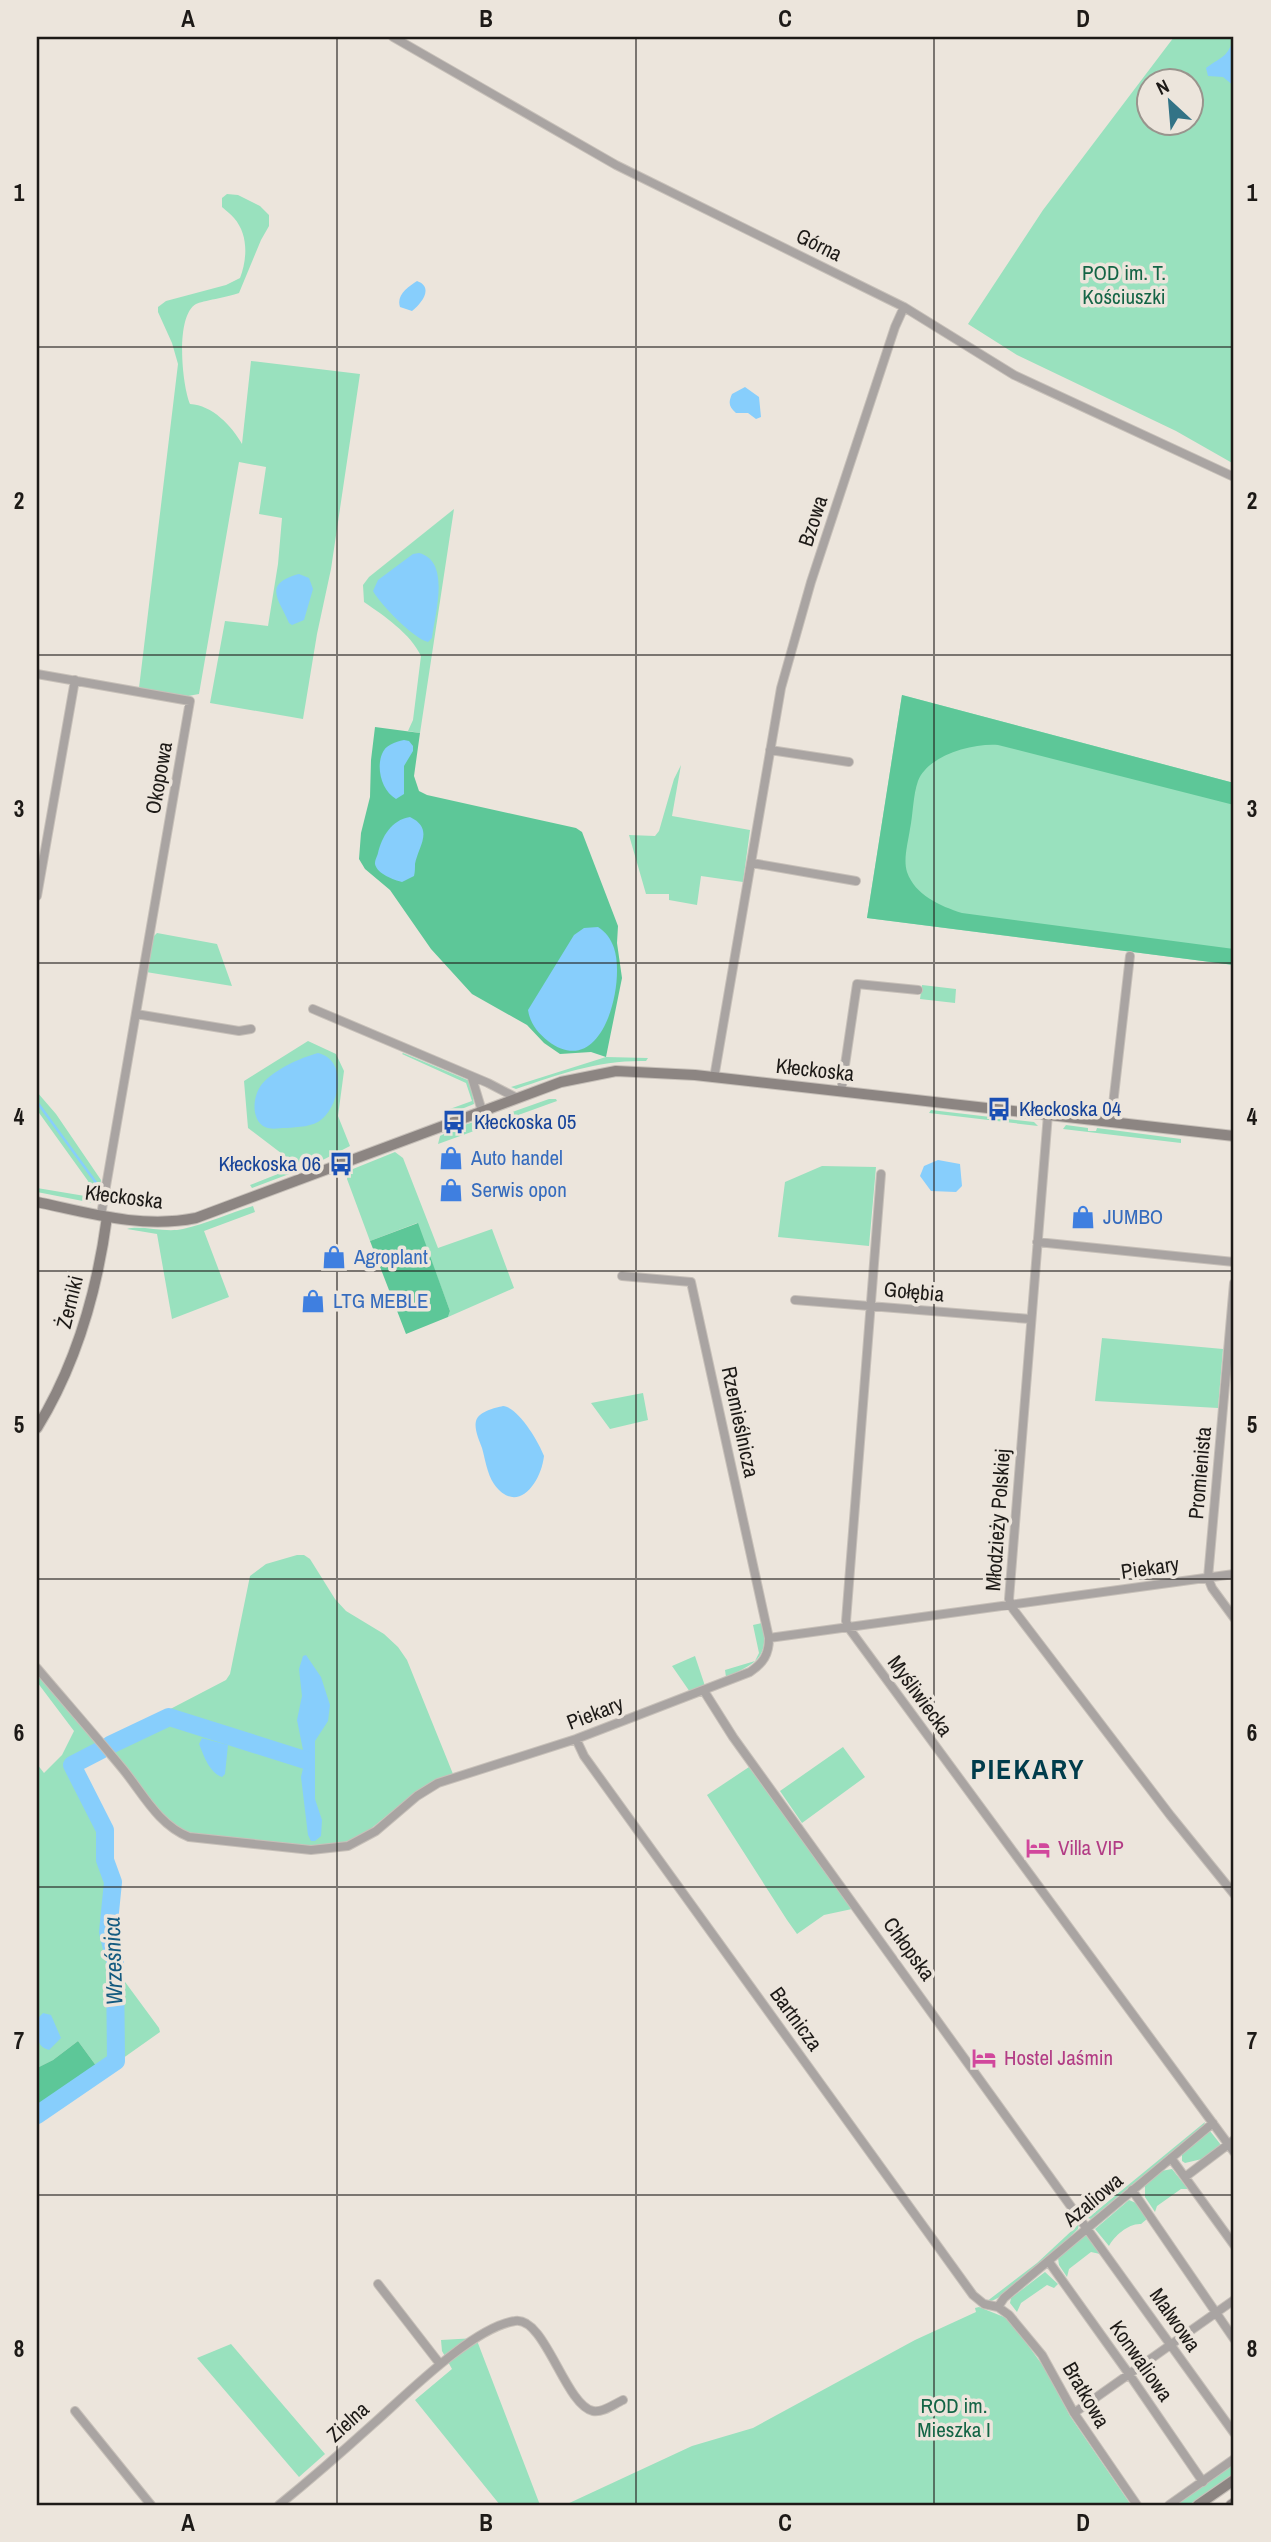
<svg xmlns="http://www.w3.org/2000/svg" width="1271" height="2542" font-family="'Archivo Narrow',sans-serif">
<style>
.green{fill:#99e1be;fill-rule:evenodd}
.forest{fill:#5dc798}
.water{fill:#87cefc}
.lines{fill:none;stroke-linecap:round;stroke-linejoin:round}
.stream{stroke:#87cefc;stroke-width:2.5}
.river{stroke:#87cefc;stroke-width:18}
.street-casing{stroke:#c7c0b9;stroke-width:10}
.secondary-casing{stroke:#c7c0b9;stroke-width:12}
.street{stroke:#a9a4a2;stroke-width:8}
.secondary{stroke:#8c8582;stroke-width:10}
.grid{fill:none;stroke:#1d1a17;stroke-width:2;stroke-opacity:0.55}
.labels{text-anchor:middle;stroke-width:7;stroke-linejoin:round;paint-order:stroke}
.street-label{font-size:21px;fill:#1d1a17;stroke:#ece5dc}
.park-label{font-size:21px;fill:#146546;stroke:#ece5dc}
.transit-label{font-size:21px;fill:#164399;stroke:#ece5dc;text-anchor:start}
.shop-label{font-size:21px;fill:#366cbe;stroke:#ece5dc;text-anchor:start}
.hotel-label{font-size:21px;fill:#b23c85;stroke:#ece5dc;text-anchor:start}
.water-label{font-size:23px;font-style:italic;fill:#145b80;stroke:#ece5dc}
.district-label{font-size:28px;font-weight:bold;letter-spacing:2px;fill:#003c4b;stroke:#ece5dc}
.neatline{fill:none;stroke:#1d1a17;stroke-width:2.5}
.grid-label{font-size:23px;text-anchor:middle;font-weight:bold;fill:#1d1a17}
</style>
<rect width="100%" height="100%" fill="#ece5dc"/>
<path class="green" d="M 1174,37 L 1234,37 L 1234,464 L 1176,431 L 1017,355 L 968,324 L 1043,210 ZM 1148,80 L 1190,80 L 1190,122 L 1148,122 Z
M 227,194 L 238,195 L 260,206 L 269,215 L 269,226 L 261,240 L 239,293 C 228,297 202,301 196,304 C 175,316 182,385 190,404 C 212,405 232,426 242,444 L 251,361 L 360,374 L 331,569 L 317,634 L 303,719 L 210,703 L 225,621 L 268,626 L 278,564 L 282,518 L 259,514 L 266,467 L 239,462 L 199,694 L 188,696 L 139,688 L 178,364 L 172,343 L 158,312 L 158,307 L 166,301 L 226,285 L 240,278 C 247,260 249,235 234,218 C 231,214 226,211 222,207 L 222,198 Z
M 454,509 L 420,733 L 408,731 L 413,720 L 421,656 C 411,634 383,615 364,602 L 363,585 L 369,577 Z
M 902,695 L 1234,783 L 1234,965 L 867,918 Z
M 681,765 L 672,816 L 750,830 L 743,882 L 701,876 L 697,905 L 669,900 L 669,894 L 646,894 L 629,835 L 655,836 L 659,831 L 674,779 Z
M 157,933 L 217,944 L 232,986 L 146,972 L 153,937 Z
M 922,985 L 956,989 L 955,1003 L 920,999 Z
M 308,1041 L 336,1054 L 344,1071 L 338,1116 L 350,1146 L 313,1165 L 252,1188 L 250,1185 L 298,1166 L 248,1128 L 244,1081 Z
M 403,1053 L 470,1081 L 474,1104 L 449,1114 L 447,1110 L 472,1101 L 466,1083 L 402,1054 Z
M 606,1057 L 648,1058 L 646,1061 C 599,1060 560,1074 516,1089 L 511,1087 Z
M 37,1092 L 56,1114 L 101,1180 L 98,1204 L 37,1192 L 37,1188 L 85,1196 L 88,1181 L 37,1110 Z
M 549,1099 L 556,1099 L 557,1101 L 438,1144 L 440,1136 L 456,1128 L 458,1133 L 466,1130 L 464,1125 L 487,1118 L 490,1120 Z
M 931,1110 L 1034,1122 L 1038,1126 L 929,1113 Z
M 1066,1125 L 1088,1128 L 1088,1131 L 1096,1131 L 1097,1128 L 1181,1139 L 1181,1143 L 1063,1129 Z
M 395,1152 L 403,1158 L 438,1248 L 492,1229 L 514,1288 L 448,1317 L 450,1311 L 417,1223 L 370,1241 L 347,1179 L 348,1171 Z
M 822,1166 L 876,1167 L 869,1246 L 778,1237 L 785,1182 Z
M 253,1206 L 255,1212 L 204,1231 L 229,1297 L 172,1319 L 157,1234 L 127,1229 C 141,1225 165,1233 183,1229 C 206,1224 230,1213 253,1206 Z
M 1102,1338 L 1223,1349 L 1218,1408 L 1095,1401 Z
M 643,1393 L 648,1420 L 610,1429 L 591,1403 Z
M 297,1555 L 304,1555 L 310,1559 L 335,1599 L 346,1611 L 384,1634 L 398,1647 L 407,1660 L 453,1774 L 438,1780 L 411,1796 L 362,1836 L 349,1842 L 329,1846 L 307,1846 L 193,1834 L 180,1830 L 155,1806 L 105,1743 L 226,1680 L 230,1674 L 250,1576 L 266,1564 Z
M 762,1623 C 770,1658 755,1664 726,1677 L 725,1670 L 755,1661 L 759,1653 L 753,1625 Z
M 695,1656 L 705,1686 L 690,1692 L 672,1666 Z
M 37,1674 L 104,1751 L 75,1766 L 107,1830 L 107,1861 L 115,1881 L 111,1919 L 108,1916 C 105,1936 112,1954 112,1974 L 117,1971 L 159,2028 L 160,2032 L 37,2119 L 37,2109 L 97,2067 L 78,2041 L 53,2060 L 37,2068 L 37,1764 L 44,1773 L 62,1755 L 74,1731 L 37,1682 Z
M 843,1747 L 865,1777 L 802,1823 L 780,1791 Z
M 749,1767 L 852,1909 L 824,1915 L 797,1934 L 787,1920 L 707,1795 Z
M 1205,2122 L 1204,2125 L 1091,2219 L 1088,2218 Z
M 1210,2131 L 1221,2145 L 1202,2159 L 1185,2163 L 1182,2161 L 1182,2154 Z
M 1172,2169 L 1188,2189 L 1181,2189 L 1157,2206 L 1155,2212 L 1145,2197 L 1145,2186 L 1161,2171 Z
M 1129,2200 L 1136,2203 L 1147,2219 L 1141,2224 C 1129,2223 1114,2236 1109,2246 L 1095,2229 Z
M 1079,2224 L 1078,2229 C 1063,2244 1003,2303 986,2302 L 1037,2263 Z
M 1088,2235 L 1100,2254 L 1091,2252 L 1069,2269 L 1067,2277 L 1059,2265 L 1058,2258 L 1084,2236 Z
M 1045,2272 L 1058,2284 L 1054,2288 L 1047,2285 L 1021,2303 L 1017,2312 L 1010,2303 L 1011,2298 Z
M 979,2307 L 1009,2319 L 1046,2370 L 1070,2416 L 1131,2505 L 565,2505 L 692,2446 L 753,2428 L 915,2340 L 976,2312 L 975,2308 Z
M 476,2338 L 540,2505 L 500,2505 L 415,2400 L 452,2369 L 442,2351 L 441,2340 Z
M 231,2344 L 325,2454 L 299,2477 L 197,2358 Z
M 1234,2463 L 1234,2473 L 1189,2505 L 1175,2505 Z"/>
<path class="forest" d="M 902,695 L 1234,783 L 1234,805 L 998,745 C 973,743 928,755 918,781 C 913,795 913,814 910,829 C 908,843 903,859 907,872 C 915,895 940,906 962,913 L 1234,949 L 1234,965 L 867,918 Z
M 375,727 L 420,733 L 414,776 L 419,791 L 427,795 L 576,828 L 582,832 L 618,926 L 617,943 L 622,978 L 606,1057 L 591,1052 L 560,1054 L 544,1043 L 527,1025 L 472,994 L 431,949 L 390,890 L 365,869 L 359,859 L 361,833 L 370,797 L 371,760 Z
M 418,1223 L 450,1311 L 448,1317 L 406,1334 L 370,1241 Z
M 78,2041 L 97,2067 L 38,2109 L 37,2068 L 53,2060 Z"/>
<path class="water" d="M 1234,37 L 1234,86 L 1223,77 L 1208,76 L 1206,68 C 1224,55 1227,58 1234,37 Z
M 417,281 C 434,287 422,303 412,311 L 400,307 C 396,295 408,287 417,281 Z
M 745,387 L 759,397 L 761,417 L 756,419 L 748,413 L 736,413 C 729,407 728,403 732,394 Z
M 419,553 C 451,561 435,613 432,638 L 428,642 C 414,639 380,604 373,591 L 378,580 L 413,554 Z
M 299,574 L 309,578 L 313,589 L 304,620 L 292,625 L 289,623 C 280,601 261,584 299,574 Z
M 404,740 L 409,741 L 413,746 L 413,751 L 404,766 L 404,794 L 396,799 C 382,791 376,769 382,754 C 385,745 395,742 404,740 Z
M 410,817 C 435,829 418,847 415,864 C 415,868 415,872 414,876 L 402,882 C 394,880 377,874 375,864 C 375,859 377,857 378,853 C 382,837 391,820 410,817 Z
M 598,927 C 606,932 611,939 614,948 C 626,984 602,1082 548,1041 C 537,1032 530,1023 528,1010 L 574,935 L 584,928 Z
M 318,1053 C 348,1060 340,1104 322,1119 C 313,1127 298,1127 286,1128 C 279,1128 271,1130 265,1127 C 250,1119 253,1095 262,1084 C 275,1069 300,1058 318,1053 Z
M 938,1160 L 960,1164 L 962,1186 L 956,1192 L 931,1191 L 920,1176 L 924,1166 Z
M 503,1406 C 518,1407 539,1442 544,1456 C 541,1483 517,1516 494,1484 C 487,1474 485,1458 482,1448 C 479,1440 474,1429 476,1421 C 479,1411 495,1408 503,1406 Z
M 306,1655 L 321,1677 L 330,1705 L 328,1721 L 315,1741 L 315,1799 L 322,1820 L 321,1836 L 315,1841 L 311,1841 L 308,1835 L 301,1777 L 305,1760 L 297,1720 L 302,1696 L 299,1669 L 303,1656 Z
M 202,1738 L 228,1745 L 225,1774 L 222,1777 C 209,1772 204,1756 199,1744 Z
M 43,2013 L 51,2015 L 61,2038 L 49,2050 C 34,2046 37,2032 37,2019 Z"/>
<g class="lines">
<path class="stream" d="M 37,1102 L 97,1184 L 96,1200"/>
<path class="river" d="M 110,1745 L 169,1717 L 305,1760
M 37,2115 L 116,2061 L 115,1961 L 108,1932 L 113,1882 L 105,1860 L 105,1830 L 72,1765 L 101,1750"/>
<g class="street-casing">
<path id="street" d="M 393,37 L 616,165 L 904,307 L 1014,375 L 1234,477
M 37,674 L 190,701 L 101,1215
M 770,750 L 849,762
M 752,863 L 856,881
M 37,896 L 75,680
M 313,1009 L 488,1083 L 517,1098
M 136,1014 L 239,1031 L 251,1029
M 472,1078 L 482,1111
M 714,1078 L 781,688 L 811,582 L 895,327 L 904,307
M 841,1092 L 857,984 L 918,990
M 1048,1114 L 1009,1599 L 1013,1609 L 1170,1815 L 1234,1894
M 1111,1122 L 1130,956
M 881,1174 L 846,1621 L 848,1627 L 1234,2152
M 1037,1242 L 1234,1262
M 1234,1283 L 1208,1578 L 1212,1588 L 1234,1618
M 795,1300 L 1030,1319
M 769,1638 L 1234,1574
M 37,1668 C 65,1701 94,1734 122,1768 C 142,1792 158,1825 189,1837 L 311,1850 L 348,1846 L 376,1831 L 417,1796 L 438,1783 L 576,1739 L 750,1672 C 763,1663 769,1655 769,1638 L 691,1282 L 622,1276
M 704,1691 L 733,1737 L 1234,2433
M 576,1739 L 584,1756 L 973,2295 L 984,2304 L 998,2307
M 1171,2158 L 1234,2245
M 1185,2177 L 1234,2140
M 1132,2190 L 1234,2339
M 1049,2262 L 1129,2374 L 1203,2482
M 378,2284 L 440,2364
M 998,2307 L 1004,2298 L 1213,2123
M 998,2307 L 1009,2315 L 1042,2355 L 1074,2413 L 1137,2505
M 75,2411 L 151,2505
M 1074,2413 L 1234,2300
M 279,2505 C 311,2479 342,2452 373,2424 C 405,2396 473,2327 515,2321 C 545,2316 565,2405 593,2411 C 603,2413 614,2404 623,2400
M 1169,2505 L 1234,2459"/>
</g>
<g class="secondary-casing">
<path id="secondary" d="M 37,1202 C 89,1213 142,1229 196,1218 L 561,1082 L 616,1071 L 695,1075 L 1234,1136
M 37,1428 C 77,1363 97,1292 107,1217
M 1198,2505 L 1234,2480
M 1231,2505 L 1234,2503"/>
</g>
<use href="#street" class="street"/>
<use href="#secondary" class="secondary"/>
</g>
<path class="grid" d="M 337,37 L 337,2505M 636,37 L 636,2505M 934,37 L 934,2505M 37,347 L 1234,347M 37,655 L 1234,655M 37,963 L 1234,963M 37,1271 L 1234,1271M 37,1579 L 1234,1579M 37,1887 L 1234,1887M 37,2195 L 1234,2195"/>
<defs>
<g id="bus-bare" transform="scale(1.89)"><path d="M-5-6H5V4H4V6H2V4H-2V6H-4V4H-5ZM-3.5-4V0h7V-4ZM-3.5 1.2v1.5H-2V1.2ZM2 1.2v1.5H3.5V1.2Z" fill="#1a4fb4" stroke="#ece5dc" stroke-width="2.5" paint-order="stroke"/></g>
<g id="shop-bare" transform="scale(1.89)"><path d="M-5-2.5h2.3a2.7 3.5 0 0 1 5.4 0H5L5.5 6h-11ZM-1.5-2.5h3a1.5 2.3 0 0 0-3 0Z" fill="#3f7fe0" stroke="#ece5dc" stroke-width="2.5" paint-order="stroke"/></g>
<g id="hotel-bare" transform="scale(1.89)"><path d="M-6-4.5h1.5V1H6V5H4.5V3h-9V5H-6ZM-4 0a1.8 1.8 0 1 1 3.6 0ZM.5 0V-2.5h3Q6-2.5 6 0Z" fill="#d1479c" stroke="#ece5dc" stroke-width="2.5" paint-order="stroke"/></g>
</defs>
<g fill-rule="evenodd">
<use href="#bus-bare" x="999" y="1109"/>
<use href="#bus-bare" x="454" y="1122"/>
<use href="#shop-bare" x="451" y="1158"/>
<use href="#bus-bare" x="341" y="1164"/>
<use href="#shop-bare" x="451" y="1190"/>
<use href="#shop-bare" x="1083" y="1217"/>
<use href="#shop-bare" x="334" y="1257"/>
<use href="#shop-bare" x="313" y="1301"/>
<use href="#hotel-bare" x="1038" y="1848"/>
<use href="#hotel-bare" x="984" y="2058"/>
</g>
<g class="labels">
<g class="street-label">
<text transform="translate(819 245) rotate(26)" y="7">Górna</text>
<text transform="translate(813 521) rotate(-72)" y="7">Bzowa</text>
<text transform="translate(159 778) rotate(-80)" y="7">Okopowa</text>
<text transform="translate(815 1070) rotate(6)" y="7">Kłeckoska</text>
<text transform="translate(124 1197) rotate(7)" y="7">Kłeckoska</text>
<text transform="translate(914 1292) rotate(5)" y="7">Gołębia</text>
<text transform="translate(70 1302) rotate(-76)" y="7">Żerniki</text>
<text transform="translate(740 1422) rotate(78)" y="7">Rzemieślnicza</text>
<text transform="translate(1200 1473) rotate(-85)" y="7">Promienista</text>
<text transform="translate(998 1520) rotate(-86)" y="7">Młodzieży Polskiej</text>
<text transform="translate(1150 1568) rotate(-8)" y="7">Piekary</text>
<text transform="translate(920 1696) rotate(54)" y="7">Myśliwiecka</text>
<text transform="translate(595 1713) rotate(-21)" y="7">Piekary</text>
<text transform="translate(909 1949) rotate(54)" y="7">Chłopska</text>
<text transform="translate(796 2019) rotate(54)" y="7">Bartnicza</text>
<text transform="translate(1093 2200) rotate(-40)" y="7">Azaliowa</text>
<text transform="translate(1175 2320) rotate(55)" y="7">Malwowa</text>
<text transform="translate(1141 2361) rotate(55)" y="7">Konwaliowa</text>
<text transform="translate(1086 2395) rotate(60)" y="7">Bratkowa</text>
<text transform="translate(348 2422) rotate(-42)" y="7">Zielna</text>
</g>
<g class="park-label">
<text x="1124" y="280">POD im. T.<tspan x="1124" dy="24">Kościuszki</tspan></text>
<text x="954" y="2413">ROD im.<tspan x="954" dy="24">Mieszka I</tspan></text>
</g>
<g class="transit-label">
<text x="1019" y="1116">Kłeckoska 04</text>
<text x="474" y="1129">Kłeckoska 05</text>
<text x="321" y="1171" text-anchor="end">Kłeckoska 06</text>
</g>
<g class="shop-label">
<text x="471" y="1165">Auto handel</text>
<text x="471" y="1197">Serwis opon</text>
<text x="1103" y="1224">JUMBO</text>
<text x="354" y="1264">Agroplant</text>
<text x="333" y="1308">LTG MEBLE</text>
</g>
<g class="hotel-label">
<text x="1058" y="1855">Villa VIP</text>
<text x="1004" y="2065">Hostel Jaśmin</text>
</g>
<g class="water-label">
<text transform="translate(113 1961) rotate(-92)" y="8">Wrześnica</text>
</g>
<g class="district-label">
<text x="1028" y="1779">PIEKARY</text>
</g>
</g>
<rect width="1271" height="2542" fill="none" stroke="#ece5dc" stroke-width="77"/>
<g transform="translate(1170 102) rotate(334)"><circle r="33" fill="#ece5dc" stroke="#99948d" stroke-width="2"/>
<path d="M0-5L12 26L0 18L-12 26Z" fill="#327386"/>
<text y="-10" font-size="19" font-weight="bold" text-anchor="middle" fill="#1d1a17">N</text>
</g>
<rect x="38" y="38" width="1194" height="2466" class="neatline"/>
<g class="grid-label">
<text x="188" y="27">A</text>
<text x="486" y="27">B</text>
<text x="785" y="27">C</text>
<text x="1083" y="27">D</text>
<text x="19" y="201">1</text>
<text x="1252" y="201">1</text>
<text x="19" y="509">2</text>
<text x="1252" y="509">2</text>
<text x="19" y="817">3</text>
<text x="1252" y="817">3</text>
<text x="19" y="1125">4</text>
<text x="1252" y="1125">4</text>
<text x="19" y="1433">5</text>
<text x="1252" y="1433">5</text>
<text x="19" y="1741">6</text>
<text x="1252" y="1741">6</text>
<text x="19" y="2049">7</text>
<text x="1252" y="2049">7</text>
<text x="19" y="2357">8</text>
<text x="1252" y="2357">8</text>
<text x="188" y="2531">A</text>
<text x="486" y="2531">B</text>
<text x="785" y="2531">C</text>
<text x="1083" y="2531">D</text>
</g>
</svg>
